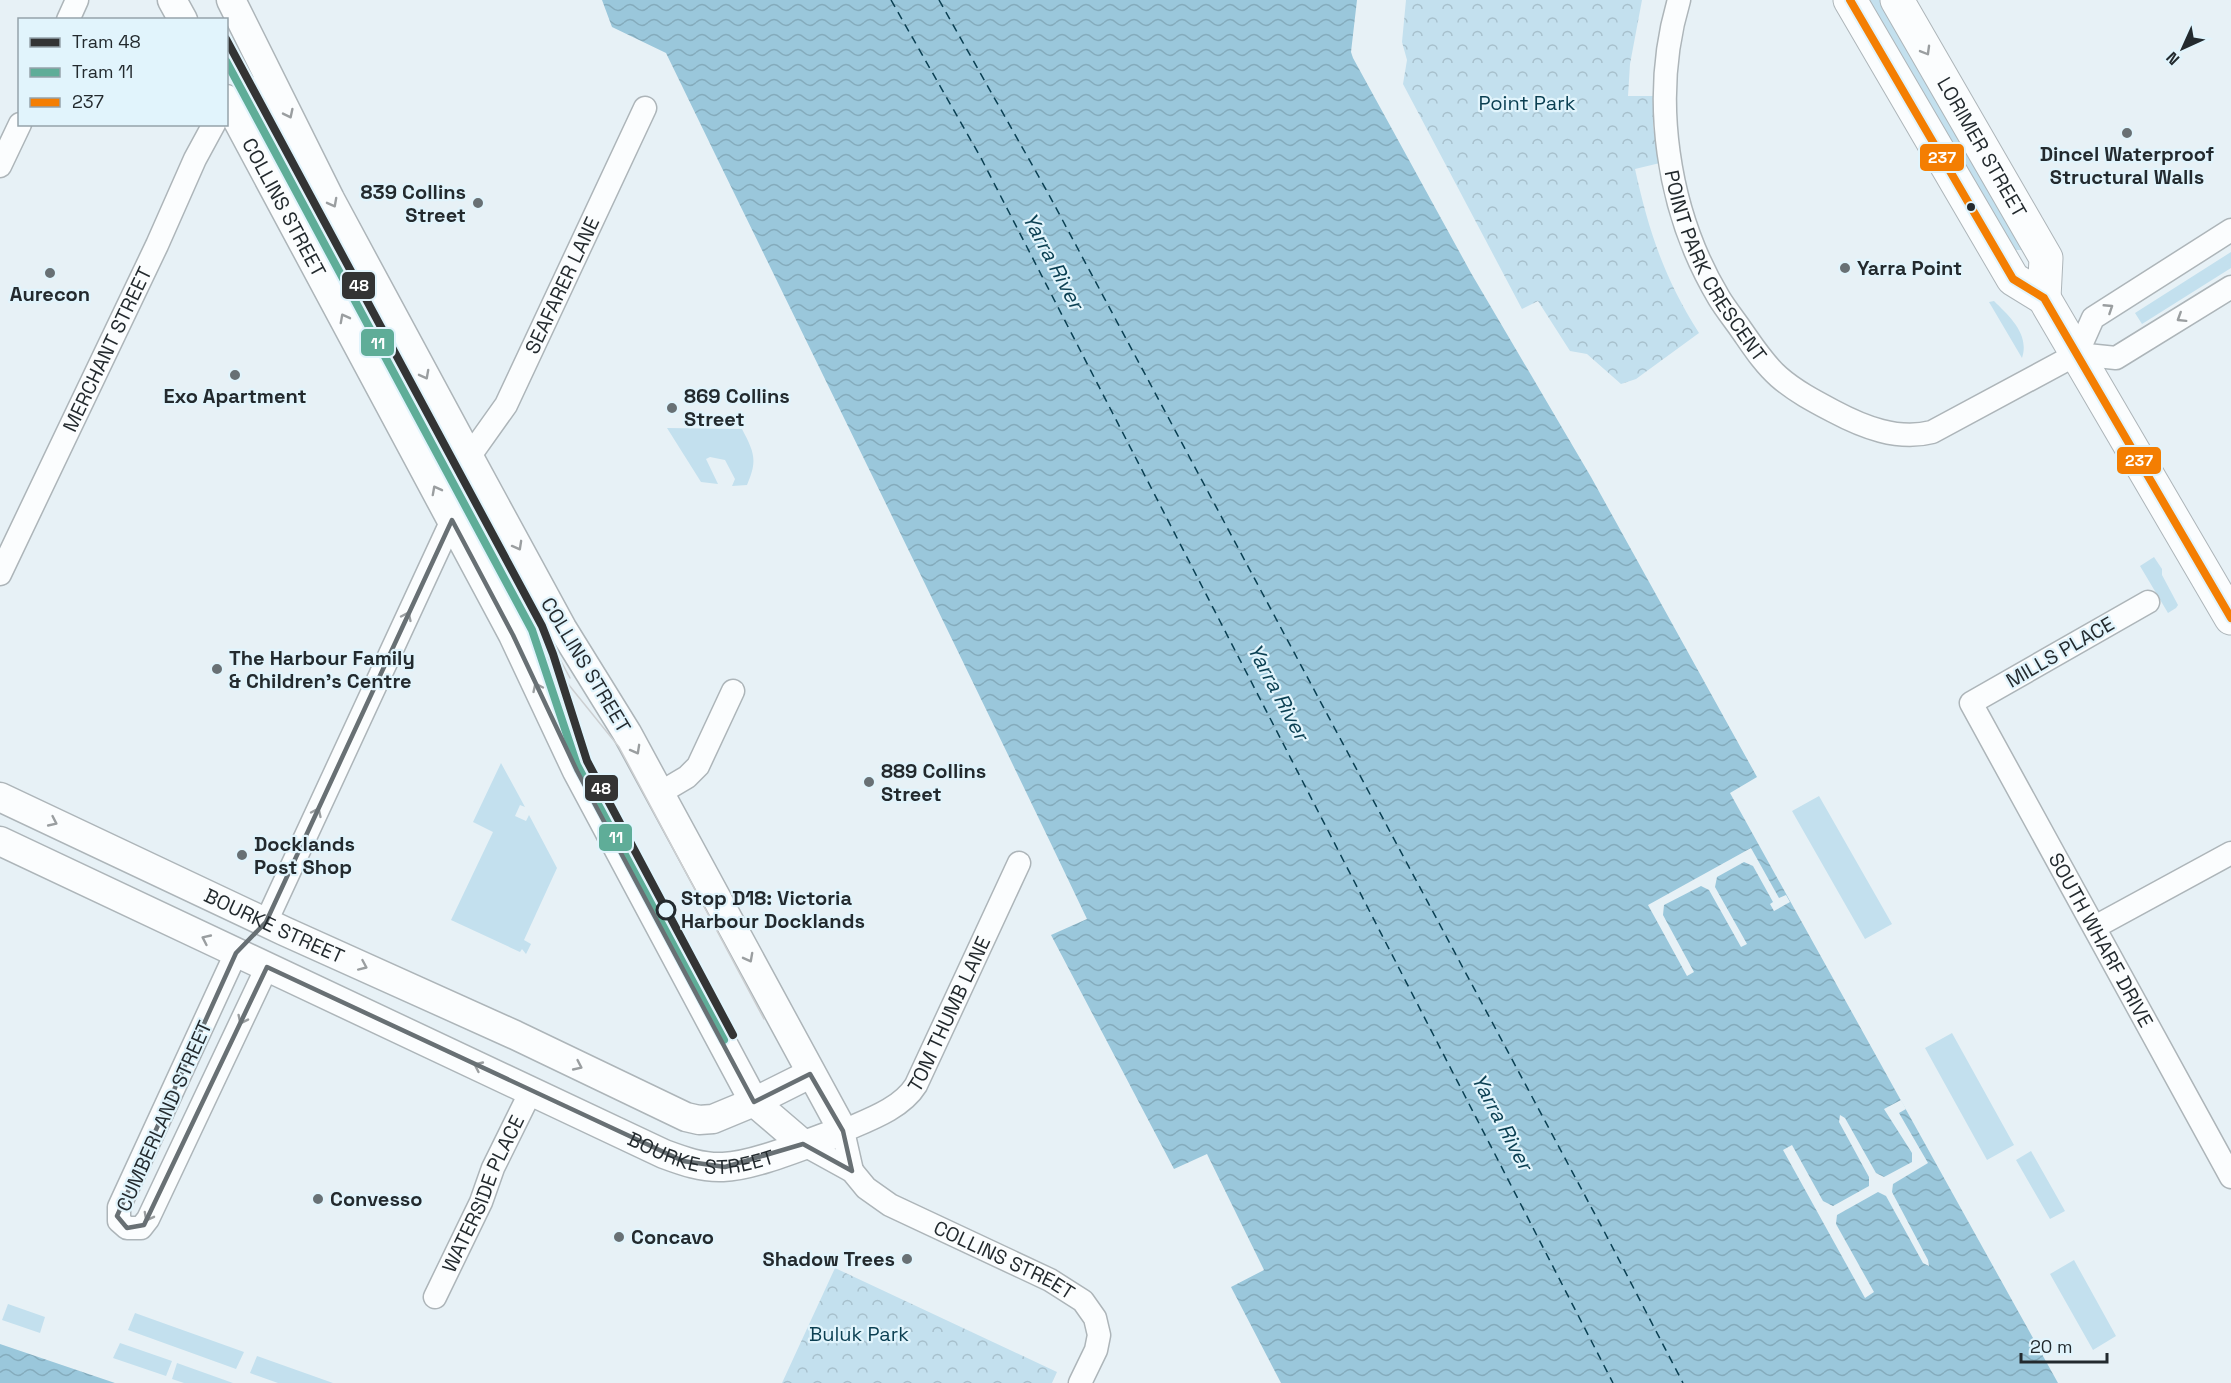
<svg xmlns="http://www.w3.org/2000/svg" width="2231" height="1383" font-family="'Space Grotesk',sans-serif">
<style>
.green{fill:#c3e0ee}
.park{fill:url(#park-crowns)}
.water{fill:url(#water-waves)}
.pier{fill:#e7f1f6}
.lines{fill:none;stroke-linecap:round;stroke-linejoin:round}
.ferry{stroke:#0a3f52;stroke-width:1.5;stroke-dasharray:8 6;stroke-linecap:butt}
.minor-casing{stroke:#adb5b9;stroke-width:25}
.tertiary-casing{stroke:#adb5b9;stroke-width:31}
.secondary-casing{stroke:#adb5b9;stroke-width:35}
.minor{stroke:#fbfdfe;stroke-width:22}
.tertiary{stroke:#fbfdfe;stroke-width:28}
.secondary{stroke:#fbfdfe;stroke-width:33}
.tram{stroke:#cccfd1;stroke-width:1.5}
.bus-1-casing{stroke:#e1f4fc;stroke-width:12}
.bus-1{stroke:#f47e02;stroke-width:8}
.tram-1-casing{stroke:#e1f4fc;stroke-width:12}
.tram-2-casing{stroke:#e1f4fc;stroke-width:12}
.tram-1{stroke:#333434;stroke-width:8}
.tram-2{stroke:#5fad98;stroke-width:8}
.oneway{stroke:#9a9ea0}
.marked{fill:none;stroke:#687074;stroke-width:4.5;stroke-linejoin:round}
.poi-dot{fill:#687074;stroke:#e1f4fc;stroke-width:2}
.bus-dot{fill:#232a2e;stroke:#e1f4fc;stroke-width:2}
.stop-dot{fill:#e1f4fc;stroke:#232a2e;stroke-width:3}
.labels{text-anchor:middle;stroke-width:4.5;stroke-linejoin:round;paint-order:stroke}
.park-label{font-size:20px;fill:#0a3f52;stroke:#e1f4fc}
.street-label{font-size:20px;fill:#232a2e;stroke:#e1f4fc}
.poi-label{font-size:20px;font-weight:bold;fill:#232a2e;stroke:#e1f4fc;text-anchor:start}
.stop-label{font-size:20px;font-weight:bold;fill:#232a2e;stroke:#e1f4fc;text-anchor:start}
.water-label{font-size:21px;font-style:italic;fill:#0a3f52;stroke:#e1f4fc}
.line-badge{stroke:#e1f4fc;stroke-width:2}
.badge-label{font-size:16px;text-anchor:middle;font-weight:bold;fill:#fff}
</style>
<defs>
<pattern id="park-crowns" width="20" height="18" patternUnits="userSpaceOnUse" patternTransform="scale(1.5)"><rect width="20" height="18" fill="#c3e0ee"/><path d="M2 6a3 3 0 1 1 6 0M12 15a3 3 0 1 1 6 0" fill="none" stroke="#a7c0cc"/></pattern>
<pattern id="water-waves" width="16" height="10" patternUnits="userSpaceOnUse" patternTransform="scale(1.5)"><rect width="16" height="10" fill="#9ac7db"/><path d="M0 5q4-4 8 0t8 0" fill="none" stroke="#84abbc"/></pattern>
</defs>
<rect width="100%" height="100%" fill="#e7f1f6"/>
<path class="green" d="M 1869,0 L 1881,0 L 2023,245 L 2021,250 L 2014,250 Z
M 2231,252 L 2231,268 L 2142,324 L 2135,313 Z
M 1994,301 C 2009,316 2030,334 2022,358 L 1989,302 Z
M 667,428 L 742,429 C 754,452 758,460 747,485 L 732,486 L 735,479 L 725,460 L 710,457 L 706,459 L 718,484 L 701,482 Z
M 2154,557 L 2162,569 L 2162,575 L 2178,605 L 2176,608 L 2168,613 L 2140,566 Z
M 501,763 L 525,807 L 520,805 L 515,816 L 526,821 L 529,815 L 557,868 L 524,940 L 531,944 L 526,954 L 522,949 L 520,952 L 451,920 L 493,832 L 473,822 Z
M 1819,796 L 1892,924 L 1865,939 L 1792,811 Z
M 1952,1033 L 2014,1145 L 1987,1160 L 1925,1048 Z
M 2031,1151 L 2065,1211 L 2050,1219 L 2016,1160 Z
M 2074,1260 L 2116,1336 L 2093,1350 L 2050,1274 Z
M 8,1304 L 45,1317 L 40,1333 L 2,1320 Z
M 135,1313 L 244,1352 L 236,1369 L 128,1330 Z
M 120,1343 L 172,1361 L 166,1376 L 113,1358 Z
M 257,1356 L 333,1383 L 278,1383 L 250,1373 Z
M 177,1363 L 233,1383 L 184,1383 L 172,1379 Z"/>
<path class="park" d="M 1406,0 L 1642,0 L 1630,64 L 1628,96 L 1653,96 L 1653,127 L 1660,163 L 1635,169 C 1649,232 1664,278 1699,333 L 1636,379 L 1621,384 L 1587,354 L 1570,351 L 1538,301 L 1522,309 L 1403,84 L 1407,60 L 1402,42 Z
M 835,1268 L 1057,1372 L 1052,1383 L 782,1383 Z"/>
<path class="water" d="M 602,0 L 1357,0 L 1351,52 L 1353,58 L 1471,273 L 1591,477 L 1757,777 L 1730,793 L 2058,1383 L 1281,1383 L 1231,1287 L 1264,1270 L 1207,1154 L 1174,1169 L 1051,935 L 1087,919 C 949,630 806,342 666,53 L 612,27 Z
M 0,1344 L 115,1383 L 0,1383 Z"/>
<path class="pier" d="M 1751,848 L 1779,898 L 1786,895 L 1790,902 L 1774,911 L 1770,904 L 1773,902 L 1753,866 L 1744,862 L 1717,877 L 1715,887 L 1747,944 L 1741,947 L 1709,890 L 1701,886 L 1664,905 L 1663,915 L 1694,972 L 1687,976 L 1648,905 Z
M 1901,1100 L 1906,1109 L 1899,1113 L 1928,1163 L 1893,1184 L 1892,1192 L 1928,1260 L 1929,1266 L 1923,1263 L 1886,1196 L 1878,1192 L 1837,1215 L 1836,1224 L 1874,1292 L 1865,1298 L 1783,1150 L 1792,1145 L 1823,1201 L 1833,1206 L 1869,1186 L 1869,1177 L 1839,1122 L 1840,1115 L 1845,1118 L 1876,1173 L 1884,1177 L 1912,1162 L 1912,1153 L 1884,1109 Z"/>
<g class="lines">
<path class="ferry" d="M 891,0 L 981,158 L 1613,1383
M 939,0 L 1048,193 L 1605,1233 L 1683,1383"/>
<g class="minor-casing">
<g id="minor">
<path id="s1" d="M 1679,0 C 1650,97 1667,211 1719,298 C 1725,308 1733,318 1740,328 C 1752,345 1763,363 1779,377 C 1795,391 1814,401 1833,411 C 1863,427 1898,441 1932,432 L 2077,354"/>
<path d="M 68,20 L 77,0"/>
<path d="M 226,111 L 271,78"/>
<path d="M 0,166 L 20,124"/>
<path d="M 2077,354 L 2093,318 L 2231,230"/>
<path d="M 2077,354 L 2116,358 L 2231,287"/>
<path id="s2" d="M 469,457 L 506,405 L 645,108"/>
<path id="s3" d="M 0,574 L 157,245 L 195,159 L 214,124"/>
<path id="s4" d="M 2148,602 L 1971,703 L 2231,1177"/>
<path d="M 660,793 L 687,777 L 698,766 L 733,691"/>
<path d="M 266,922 L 452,520"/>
<path d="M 2095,927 L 2231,853"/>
<path d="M 236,953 L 119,1207 L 119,1221 L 127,1228 L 141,1228 L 148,1219 L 267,967"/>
<path id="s5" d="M 803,1144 L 852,1171 L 866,1188 L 890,1205 L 1050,1280 L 1083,1301 L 1095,1318 L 1099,1335 L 1096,1350 L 1080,1383"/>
<path id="s6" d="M 852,1171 L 843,1131 C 868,1120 901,1109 916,1085 L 1019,863"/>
<path id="s7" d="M 435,1297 L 481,1202 L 493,1168 L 531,1091"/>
</g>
</g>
<g class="tertiary-casing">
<g id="tertiary">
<path d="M 172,0 L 183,20"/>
<path id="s8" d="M 226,99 L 513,635 L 577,771 L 754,1102 L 803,1144"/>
<path id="s9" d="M 0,797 L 284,931 L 515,1035 L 686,1117 L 699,1120 L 713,1119 L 754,1102 L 810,1074"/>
<path id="s10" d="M 0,841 L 664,1154 C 683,1161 702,1168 723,1167 C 756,1166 810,1142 843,1131 L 627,733 L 562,628 L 469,457 L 330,199 L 231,0"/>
</g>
</g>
<g class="secondary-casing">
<g id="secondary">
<path d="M 1850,0 L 2013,279 L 2044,298 L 2231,618"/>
<path id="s11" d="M 1897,0 L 2046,258 L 2044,298"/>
</g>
</g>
<use href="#minor" class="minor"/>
<use href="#tertiary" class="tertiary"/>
<use href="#secondary" class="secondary"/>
<path class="tram" d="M 542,626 L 570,678
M 529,633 L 539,648 L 619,747 L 764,1019"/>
<g class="bus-1-casing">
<path id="bus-1" d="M 1850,0 L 2013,279 L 2044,298 L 2231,618"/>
</g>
<use href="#bus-1" class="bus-1"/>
<g class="tram-1-casing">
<path id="tram-1" d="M 226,39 L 542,626 L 553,654 L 587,761 L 733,1035"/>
</g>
<g class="tram-2-casing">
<path id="tram-2" d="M 226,61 L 532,630 L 577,765 L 724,1040"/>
</g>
<use href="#tram-1" class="tram-1"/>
<use href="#tram-2" class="tram-2"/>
</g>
<defs><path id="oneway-chevron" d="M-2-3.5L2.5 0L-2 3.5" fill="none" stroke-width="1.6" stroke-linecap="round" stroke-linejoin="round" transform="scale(1.5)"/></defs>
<g class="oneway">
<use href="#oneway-chevron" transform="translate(1926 51) rotate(60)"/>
<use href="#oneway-chevron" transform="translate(289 114) rotate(64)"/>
<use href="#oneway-chevron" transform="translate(333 203) rotate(62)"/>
<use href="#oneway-chevron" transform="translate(2109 308) rotate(-33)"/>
<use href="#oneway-chevron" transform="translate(344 318) rotate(-118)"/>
<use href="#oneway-chevron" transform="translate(2181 318) rotate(148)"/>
<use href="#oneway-chevron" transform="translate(425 375) rotate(62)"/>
<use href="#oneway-chevron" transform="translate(436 490) rotate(-118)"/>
<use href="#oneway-chevron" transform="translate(518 546) rotate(61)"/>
<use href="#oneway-chevron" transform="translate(407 616) rotate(-65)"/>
<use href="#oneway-chevron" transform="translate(537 687) rotate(-115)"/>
<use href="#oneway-chevron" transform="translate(636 750) rotate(61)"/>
<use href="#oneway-chevron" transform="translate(317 812) rotate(-65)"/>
<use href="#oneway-chevron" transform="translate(53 822) rotate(25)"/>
<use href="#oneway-chevron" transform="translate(206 939) rotate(-155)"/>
<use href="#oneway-chevron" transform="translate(749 958) rotate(62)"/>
<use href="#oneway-chevron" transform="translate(363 966) rotate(24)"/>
<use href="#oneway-chevron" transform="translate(242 1020) rotate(116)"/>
<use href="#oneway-chevron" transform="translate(478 1066) rotate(-155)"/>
<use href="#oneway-chevron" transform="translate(578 1066) rotate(25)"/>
<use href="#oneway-chevron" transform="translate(148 1217) rotate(118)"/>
</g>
<path class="marked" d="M 452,520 L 513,635 L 577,771 L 754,1102 L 810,1074 L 843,1131 L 852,1171 L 803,1144 L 725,1167 L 683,1161 L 267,967 L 144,1225 L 127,1228 L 117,1216 L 236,953 L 266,922 Z"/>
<g class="poi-dot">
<circle cx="2127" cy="133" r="6"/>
<circle cx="478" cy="203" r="6"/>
<circle cx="1845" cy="268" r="6"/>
<circle cx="50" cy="273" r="6"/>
<circle cx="235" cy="375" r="6"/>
<circle cx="672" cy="408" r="6"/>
<circle cx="217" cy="669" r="6"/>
<circle cx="869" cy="782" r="6"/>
<circle cx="242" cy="855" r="6"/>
<circle cx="318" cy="1199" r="6"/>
<circle cx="619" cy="1237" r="6"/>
<circle cx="907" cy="1259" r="6"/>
</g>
<circle class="bus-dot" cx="1971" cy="207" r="5"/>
<circle class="stop-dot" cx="666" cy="910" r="9"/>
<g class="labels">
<g class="park-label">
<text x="1527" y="110">Point Park</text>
<text x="859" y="1341">Buluk Park</text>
</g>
<g class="street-label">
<text dy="7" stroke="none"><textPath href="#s11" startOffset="170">LORIMER STREET</textPath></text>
<text dy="7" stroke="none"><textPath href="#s8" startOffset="123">COLLINS STREET</textPath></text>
<text dy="7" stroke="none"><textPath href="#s1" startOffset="278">POINT PARK CRESCENT</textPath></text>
<text dy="7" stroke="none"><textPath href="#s2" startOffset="196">SEAFARER LANE</textPath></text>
<text dy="7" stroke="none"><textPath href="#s3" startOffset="249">MERCHANT STREET</textPath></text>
<text transform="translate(2060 652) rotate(-30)" y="7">MILLS PLACE</text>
<text transform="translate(586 665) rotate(59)" y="7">COLLINS STREET</text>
<text dy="7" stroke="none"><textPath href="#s9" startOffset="303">BOURKE STREET</textPath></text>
<text dy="7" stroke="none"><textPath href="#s4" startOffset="474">SOUTH WHARF DRIVE</textPath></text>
<text dy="7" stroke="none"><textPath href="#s6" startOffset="207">TOM THUMB LANE</textPath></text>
<text transform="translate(164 1116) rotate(-66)" y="7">CUMBERLAND STREET</text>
<text dy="7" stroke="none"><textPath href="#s10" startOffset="771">BOURKE STREET</textPath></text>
<text dy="7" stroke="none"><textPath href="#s7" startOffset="114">WATERSIDE PLACE</textPath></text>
<text dy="7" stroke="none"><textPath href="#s5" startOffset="234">COLLINS STREET</textPath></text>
</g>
<g class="poi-label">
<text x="2127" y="161" text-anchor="middle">Dincel Waterproof<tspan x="2127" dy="23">Structural Walls</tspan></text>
<text x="466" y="199" text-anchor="end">839 Collins<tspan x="466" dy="23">Street</tspan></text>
<text x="1857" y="275">Yarra Point</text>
<text x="50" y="301" text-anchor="middle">Aurecon</text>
<text x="235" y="403" text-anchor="middle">Exo Apartment</text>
<text x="684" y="403">869 Collins<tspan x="684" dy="23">Street</tspan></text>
<text x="229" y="665">The Harbour Family<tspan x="229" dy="23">&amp; Children’s Centre</tspan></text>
<text x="881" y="778">889 Collins<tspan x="881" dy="23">Street</tspan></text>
<text x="254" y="851">Docklands<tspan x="254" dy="23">Post Shop</tspan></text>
<text x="330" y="1206">Convesso</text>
<text x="631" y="1244">Concavo</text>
<text x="895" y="1266" text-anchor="end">Shadow Trees</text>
</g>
<g class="stop-label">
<text x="681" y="905">Stop D18: Victoria<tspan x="681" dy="23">Harbour Docklands</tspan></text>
</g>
<g class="water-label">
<text transform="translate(1053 261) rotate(62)" y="7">Yarra River</text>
<text transform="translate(1278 692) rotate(62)" y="7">Yarra River</text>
<text transform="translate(1502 1122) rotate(62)" y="7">Yarra River</text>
</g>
</g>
<g class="line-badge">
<rect x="1919" y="143" width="46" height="29" rx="6" fill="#f47e02"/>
<rect x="341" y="271" width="35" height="29" rx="6" fill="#333434"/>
<rect x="360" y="328" width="35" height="29" rx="6" fill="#5fad98"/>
<rect x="2116" y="446" width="46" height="29" rx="6" fill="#f47e02"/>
<rect x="584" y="774" width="35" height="28" rx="6" fill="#333434"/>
<rect x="598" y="823" width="35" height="29" rx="6" fill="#5fad98"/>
</g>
<g class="badge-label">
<text x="1942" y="163">237</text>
<text x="359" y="291">48</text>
<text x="378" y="349">11</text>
<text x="2139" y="466">237</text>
<text x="601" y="794">48</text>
<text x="616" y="843">11</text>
</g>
<rect x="18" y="18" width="210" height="108" fill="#e1f4fc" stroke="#95a3aa" stroke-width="1.5"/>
<rect x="30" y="38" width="30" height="9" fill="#333434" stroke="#95a3aa" stroke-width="1.5"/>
<text x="72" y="48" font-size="18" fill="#232a2e">Tram 48</text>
<rect x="30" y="68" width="30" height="9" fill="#5fad98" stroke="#95a3aa" stroke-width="1.5"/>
<text x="72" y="78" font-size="18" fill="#232a2e">Tram 11</text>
<rect x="30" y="98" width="30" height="9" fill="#f47e02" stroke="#95a3aa" stroke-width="1.5"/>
<text x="72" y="108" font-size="18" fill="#232a2e">237</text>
<g transform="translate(2183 48) rotate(225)" stroke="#e1f4fc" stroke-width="4.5" paint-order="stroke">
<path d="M0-4.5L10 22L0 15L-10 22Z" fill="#232a2e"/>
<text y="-9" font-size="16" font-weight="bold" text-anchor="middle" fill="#232a2e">N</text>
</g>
<path d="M2021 1353v9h86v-9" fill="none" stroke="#232a2e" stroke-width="3"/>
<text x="2030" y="1353" font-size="18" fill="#232a2e" stroke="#e1f4fc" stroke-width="4.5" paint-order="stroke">20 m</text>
</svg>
